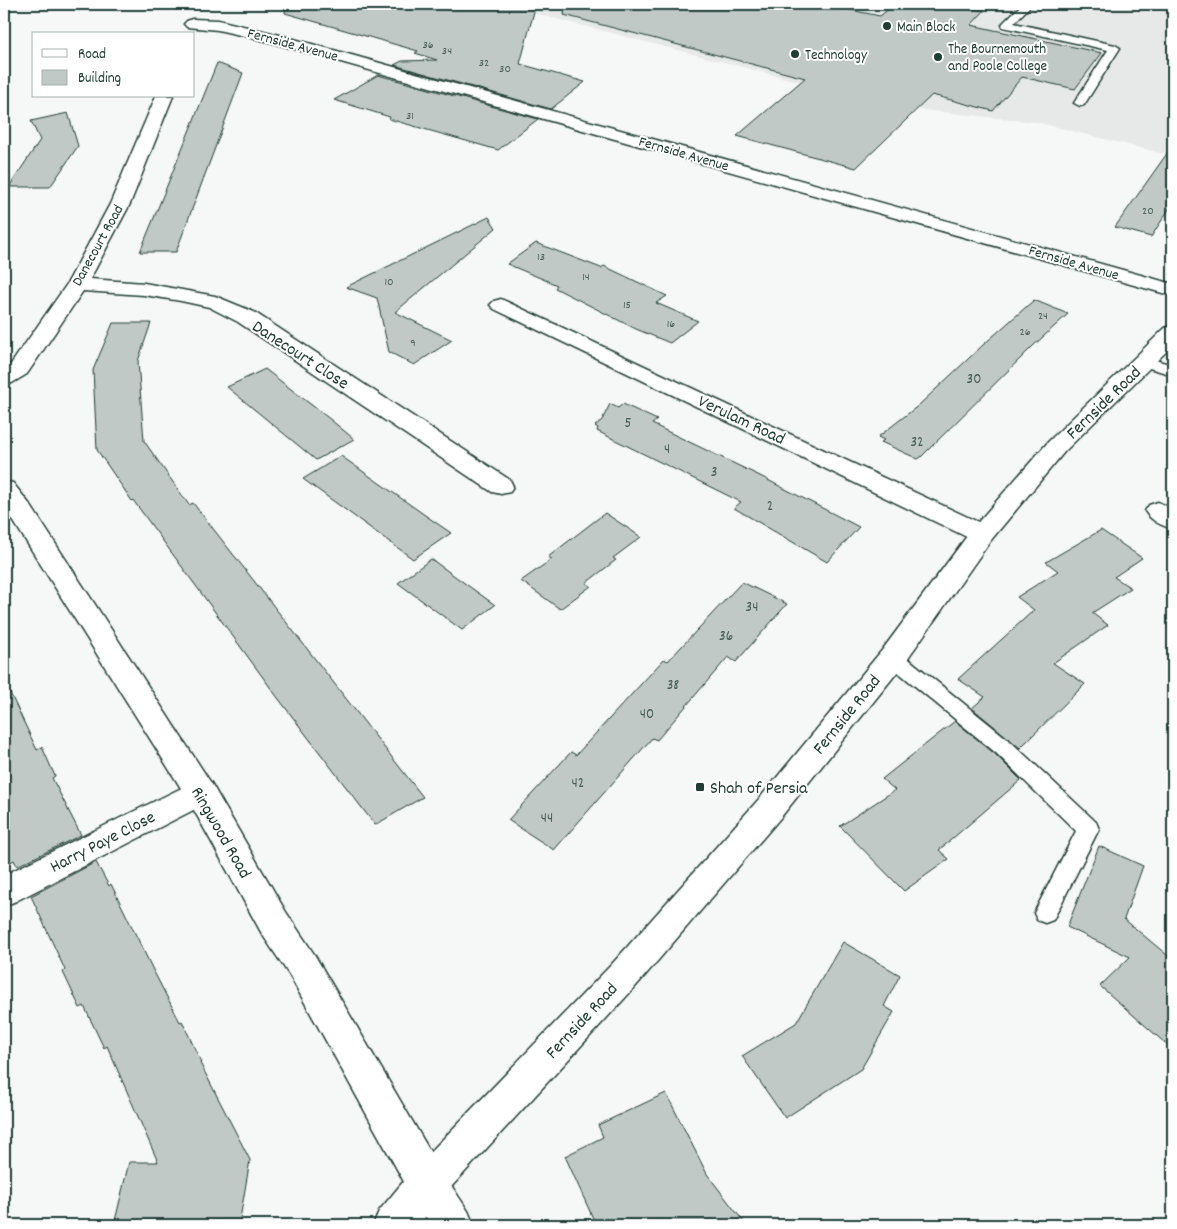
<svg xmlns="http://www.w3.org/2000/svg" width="1177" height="1229" font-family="Dekko,sans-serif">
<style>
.built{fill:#e6e9e8}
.building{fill:#c0c9c6;stroke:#1f3d34}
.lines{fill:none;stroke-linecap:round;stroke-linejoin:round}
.lane-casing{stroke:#1f3d34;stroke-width:3}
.street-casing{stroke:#1f3d34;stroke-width:3}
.secondary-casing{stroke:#1f3d34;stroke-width:3}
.highway-casing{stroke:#1f3d34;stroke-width:3}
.lane{fill:#fff;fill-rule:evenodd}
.street{fill:#fff;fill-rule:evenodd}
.secondary{fill:#fff;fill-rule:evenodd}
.highway{fill:#fff;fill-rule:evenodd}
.poi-dot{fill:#1f3d34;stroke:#fff;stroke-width:2}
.labels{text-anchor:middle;stroke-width:4;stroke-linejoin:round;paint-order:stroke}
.far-number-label{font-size:12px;fill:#476058}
.far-poi-label{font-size:15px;fill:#1f3d34;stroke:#fff;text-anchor:start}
.far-street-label{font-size:15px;fill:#1f3d34;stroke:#fff}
.number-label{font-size:15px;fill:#476058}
.street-label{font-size:18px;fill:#1f3d34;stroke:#fff}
.poi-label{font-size:18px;fill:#1f3d34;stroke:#fff;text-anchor:start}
</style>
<rect width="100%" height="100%" fill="#f6f7f7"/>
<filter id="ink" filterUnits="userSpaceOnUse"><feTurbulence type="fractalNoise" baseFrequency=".02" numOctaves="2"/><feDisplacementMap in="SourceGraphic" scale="10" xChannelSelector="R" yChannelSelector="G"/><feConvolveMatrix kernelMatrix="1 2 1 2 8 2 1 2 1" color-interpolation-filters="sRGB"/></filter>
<g filter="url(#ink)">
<path class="built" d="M 499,4 L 1173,4 L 1173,156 L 1036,122 L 923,110 L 909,110 Z"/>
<path class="building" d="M 286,4 L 536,4 L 520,64 L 585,82 L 551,109 L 394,65 L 402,61 L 437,60 L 415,53 L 418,51 L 285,13 Z
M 566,4 L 821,4 L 880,16 L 895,4 L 951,4 L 984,11 L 971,25 L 1102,53 L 1075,89 L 1022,77 L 993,111 L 932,95 L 856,168 L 737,136 L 805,78 L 564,15 Z
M 217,63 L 243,73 L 176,252 L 140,252 Z
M 378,75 L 538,119 L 498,150 L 389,119 L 390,117 L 334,100 Z
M 68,113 L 78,146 L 50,187 L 9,187 L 40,140 L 31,121 Z
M 1173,145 L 1173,203 L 1151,237 L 1115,227 Z
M 489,217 L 496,228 L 395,312 L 452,340 L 414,365 L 389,352 L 377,298 L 346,287 Z
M 536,243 L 601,268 L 604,266 L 667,296 L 656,303 L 698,321 L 670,343 L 636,329 L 555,288 L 557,285 L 507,264 Z
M 1034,300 L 1068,314 L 1032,347 L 921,457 L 918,459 L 881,442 L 884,440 L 878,437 L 919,405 L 983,345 Z
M 113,323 L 151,323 L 138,361 L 144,441 L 189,505 L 193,503 L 423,797 L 375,825 L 278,698 L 133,500 L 132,501 L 97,450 L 93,370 Z
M 265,369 L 331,420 L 354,439 L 316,460 L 227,387 Z
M 610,404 L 618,408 L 623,404 L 657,420 L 652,424 L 760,476 L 859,527 L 827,562 L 734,508 L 741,502 L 597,431 L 598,428 L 595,426 L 602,420 Z
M 341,456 L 422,513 L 451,533 L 413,559 L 303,479 Z
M 605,513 L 641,537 L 613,558 L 616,560 L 586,583 L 591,586 L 560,609 L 521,581 L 552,559 L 548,557 Z
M 1101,530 L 1142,558 L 1114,577 L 1131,588 L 1092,613 L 1108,625 L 1053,663 L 1085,684 L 1020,748 L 972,708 L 985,697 L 958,679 L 1034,610 L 1017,597 L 1058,571 L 1046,562 Z
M 431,559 L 495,605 L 462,630 L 398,583 Z
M 742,582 L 787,604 L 736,662 L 728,657 L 657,740 L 652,738 L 554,850 L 508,820 L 571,752 L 576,755 L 664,659 L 668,661 Z
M 4,680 L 37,750 L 42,747 L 55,776 L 52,778 L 81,835 L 17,866 L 14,860 L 4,866 Z
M 955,721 L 995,754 L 1021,780 L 939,850 L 949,859 L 904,891 L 840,826 L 895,790 L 882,779 Z
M 1099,846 L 1143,866 L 1124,919 L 1173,960 L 1173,1050 L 1100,986 L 1130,957 L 1067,927 Z
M 96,862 L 109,886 L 111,884 L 154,972 L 180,1022 L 182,1021 L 201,1062 L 200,1063 L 250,1160 L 239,1225 L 114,1225 L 129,1162 L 158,1162 L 107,1046 L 104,1048 L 84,1006 L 80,1008 L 63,972 L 65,970 L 31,896 Z
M 843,942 L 900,975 L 884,1006 L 894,1012 L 861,1069 L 785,1118 L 742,1056 L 796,1023 Z
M 666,1093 L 707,1174 L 746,1225 L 596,1225 L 565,1156 L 603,1137 L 598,1125 Z"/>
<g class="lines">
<g class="lane-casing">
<path id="lane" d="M 1022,4 L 1032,4 L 1014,23 L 1115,45 L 1120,48 L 1084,105 L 1080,106 L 1074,103 L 1108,50 L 1003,27 L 1002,25 L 1003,23 Z
M 1144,357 L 1173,365 L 1173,375 L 1139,365 L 1136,362 L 1139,359 Z
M 893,650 L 900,652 L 1010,741 L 1096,822 L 1099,829 L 1053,920 L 1045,923 L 1037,920 L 1034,913 L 1076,831 L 996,753 L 886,662 L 883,657 L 886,652 Z"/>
</g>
<g class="street-casing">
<path id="street" d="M 192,19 L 218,20 L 276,34 L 1173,284 L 1173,296 L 266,41 L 218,30 L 187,27 L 184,24 L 187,21 Z
M 156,96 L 173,96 L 130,204 L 90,279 L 144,283 L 215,296 L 254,312 L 510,480 L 513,486 L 510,492 L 501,494 L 492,492 L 238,322 L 209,307 L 181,301 L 144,295 L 83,291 L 27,374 L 12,383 L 4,385 L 4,369 L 11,364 L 67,284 L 110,204 Z
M 501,299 L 991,528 L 995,534 L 991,540 L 982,543 L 973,540 L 494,309 L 490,305 L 494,301 Z
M 1158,502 L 1173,509 L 1173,529 C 1162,526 1151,521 1145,511 L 1149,505 Z
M 200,779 L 211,783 L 216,792 L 211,801 L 16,901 L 4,906 L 4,875 Z"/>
</g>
<g class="secondary-casing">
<path id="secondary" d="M 4,481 L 13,483 L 31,506 L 211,783 L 286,912 L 314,954 L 441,1170 L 468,1211 L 474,1225 L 431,1225 L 413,1198 L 290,976 L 262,934 L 189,801 L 4,506 Z"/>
</g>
<g class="highway-casing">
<path id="highway" d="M 1173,326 L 1173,345 L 1065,451 L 991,540 L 903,665 L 781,817 L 636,986 L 441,1198 L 419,1225 L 373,1225 L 379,1211 L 413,1170 L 612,964 L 759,799 L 883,649 L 973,528 L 1049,441 L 1165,328 Z"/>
</g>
<use href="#lane" class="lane"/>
<use href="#street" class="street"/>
<use href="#secondary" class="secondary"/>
<use href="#highway" class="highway"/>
</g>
</g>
<g class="poi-dot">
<circle cx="887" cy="26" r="5"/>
<circle cx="795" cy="54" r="5"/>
<circle cx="938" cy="57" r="5"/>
<rect x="695" y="782" width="10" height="10" rx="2.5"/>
</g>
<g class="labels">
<g class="far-number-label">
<text x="428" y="48">36</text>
<text x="447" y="54">34</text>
<text x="484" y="66">32</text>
<text x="505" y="72">30</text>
<text x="410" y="119">31</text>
<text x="1148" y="214">20</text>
<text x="541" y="260">13</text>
<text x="586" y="280">14</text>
<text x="389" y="285">10</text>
<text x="627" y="308">15</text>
<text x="1043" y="319">24</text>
<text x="671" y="327">16</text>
<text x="1025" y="335">26</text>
<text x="413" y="346">9</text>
</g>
<g class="far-poi-label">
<text x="897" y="31">Main Block</text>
<text x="948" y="53">The Bournemouth<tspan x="948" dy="17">and Poole College</tspan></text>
<text x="805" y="59">Technology</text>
</g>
<g class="far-street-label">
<text transform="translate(293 44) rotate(15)" y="5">Fernside Avenue</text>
<text transform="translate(684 153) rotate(16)" y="5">Fernside Avenue</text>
<text transform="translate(97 245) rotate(-61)" y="5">Danecourt Road</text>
<text transform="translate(1074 262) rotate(16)" y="5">Fernside Avenue</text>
</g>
<g class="number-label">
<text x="974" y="383">30</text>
<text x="628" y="427">5</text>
<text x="917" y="446">32</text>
<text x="667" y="453">4</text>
<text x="714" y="476">3</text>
<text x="770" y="510">2</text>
<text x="752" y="611">34</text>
<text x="726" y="640">36</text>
<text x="673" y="689">38</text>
<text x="647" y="718">40</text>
<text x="578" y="787">42</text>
<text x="547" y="822">44</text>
</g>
<g class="street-label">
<text transform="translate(301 354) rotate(33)" y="6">Danecourt Close</text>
<text transform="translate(1103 402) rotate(-44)" y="6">Fernside Road</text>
<text transform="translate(742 419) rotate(25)" y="6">Verulam Road</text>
<text transform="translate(846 714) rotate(-51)" y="6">Fernside Road</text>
<text transform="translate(222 832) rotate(60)" y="6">Ringwood Road</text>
<text transform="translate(102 841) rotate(-27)" y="6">Harry Paye Close</text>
<text transform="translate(581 1020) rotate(-47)" y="6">Fernside Road</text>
</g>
<g class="poi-label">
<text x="710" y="793">Shah of Persia</text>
</g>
</g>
<rect width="1177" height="1229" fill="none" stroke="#fff" stroke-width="20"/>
<rect x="10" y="10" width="1157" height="1209" fill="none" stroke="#1f3d34" stroke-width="2" filter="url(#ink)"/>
<rect x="32" y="32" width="162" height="65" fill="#ffffff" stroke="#a5b1ae"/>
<rect x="42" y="49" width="25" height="8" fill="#ffffff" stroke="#a5b1ae"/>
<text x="78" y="58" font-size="15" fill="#1f3d34">Road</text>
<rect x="42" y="70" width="25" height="15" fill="#c0c9c6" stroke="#a5b1ae"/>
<text x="78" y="82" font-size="15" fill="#1f3d34">Building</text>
</svg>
